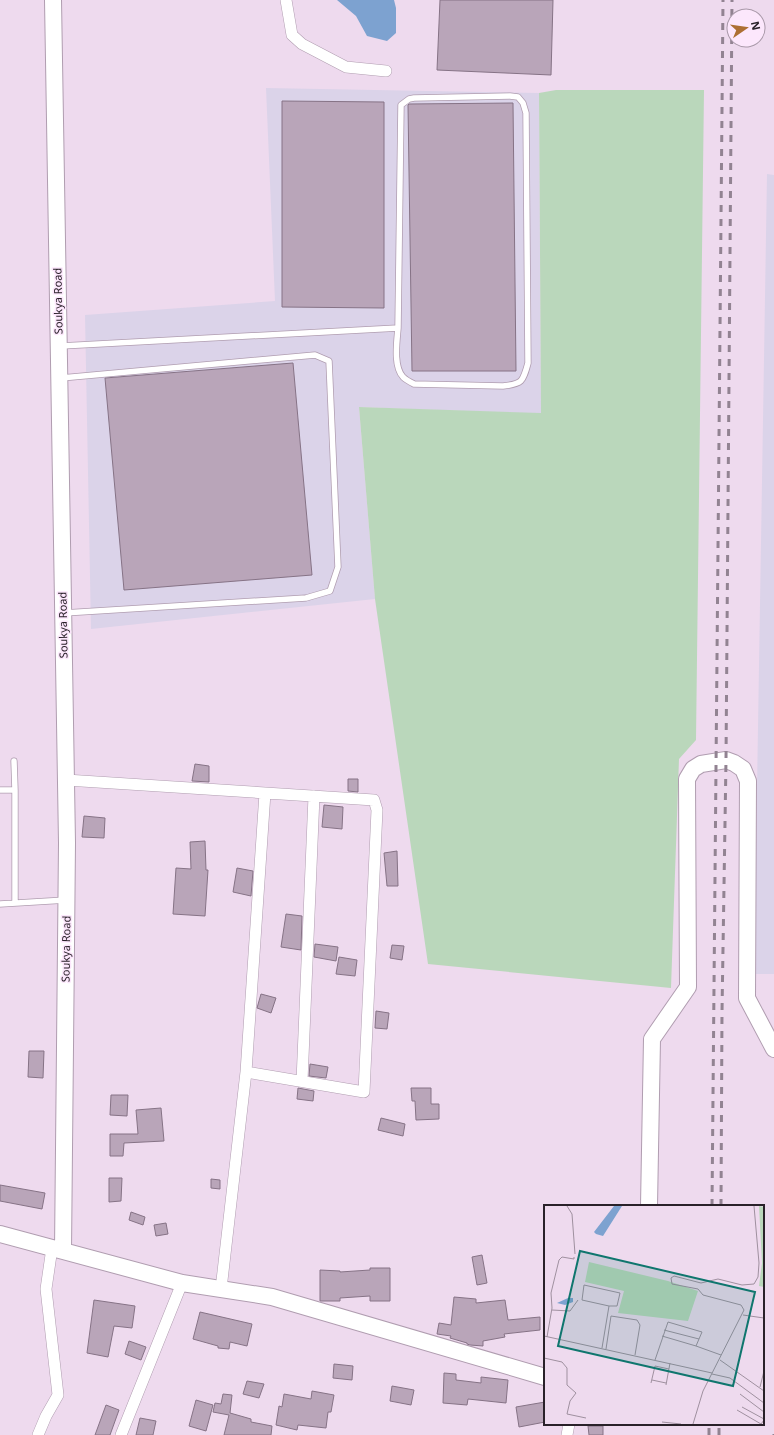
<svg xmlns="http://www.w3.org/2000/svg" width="774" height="1435" font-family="'Noto Sans',sans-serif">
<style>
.industrial{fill:#dbd3e9}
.green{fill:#bad7bb}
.water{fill:#7da2d0}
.building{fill:#b9a5b9;stroke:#867386}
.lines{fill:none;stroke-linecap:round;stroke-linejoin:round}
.service-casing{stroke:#b09db0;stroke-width:7}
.minor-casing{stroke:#b09db0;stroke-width:12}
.secondary-casing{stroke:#b09db0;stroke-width:18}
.service{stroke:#fff;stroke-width:5.5}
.minor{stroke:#fff;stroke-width:11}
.secondary{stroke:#fff;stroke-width:16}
.rail{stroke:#928392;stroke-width:3;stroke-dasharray:7 7;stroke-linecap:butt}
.labels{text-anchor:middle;stroke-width:3;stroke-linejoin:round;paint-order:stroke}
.street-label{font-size:11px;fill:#292129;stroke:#fce7fc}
.inset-road{fill:none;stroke:#9f909f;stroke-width:1}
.view{fill:#0f766e;fill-opacity:0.15;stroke:#0f766e;stroke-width:2}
.inset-edge{fill:none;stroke:#292129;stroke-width:2}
</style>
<rect width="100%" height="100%" fill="#eedaee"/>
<path class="industrial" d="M 266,88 L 539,93 L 541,414 L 359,407 L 375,599 L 91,629 L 85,315 L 275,301 Z
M 767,174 L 774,175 L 774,974 L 754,974 Z"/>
<path class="green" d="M 556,90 L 704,90 L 696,740 L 679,759 L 671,988 L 428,964 L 375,599 L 359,407 L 541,413 L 539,93 Z"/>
<path class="water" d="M 337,0 L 394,0 L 396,8 L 396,33 L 387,41 L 367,36 L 356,16 Z"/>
<path class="building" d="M 440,0 L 553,0 L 551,75 L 437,70 Z
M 282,101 L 384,102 L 384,308 L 282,307 Z
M 513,103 L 516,371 L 412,371 L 408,105 L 409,104 Z
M 293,363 L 312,575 L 124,590 L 105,378 Z
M 195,764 L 209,766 L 209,782 L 192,781 Z
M 348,779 L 358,779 L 358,792 L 348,791 Z
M 324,805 L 343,807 L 342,829 L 322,827 Z
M 84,816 L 105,818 L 104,838 L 82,837 Z
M 205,841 L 206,870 L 208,870 L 205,916 L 173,914 L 176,868 L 191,869 L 190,842 Z
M 397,851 L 398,886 L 387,886 L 384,853 Z
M 237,868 L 253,871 L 251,896 L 233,892 Z
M 286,914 L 302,916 L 301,950 L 281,947 Z
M 315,944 L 338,947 L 336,961 L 314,957 Z
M 392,945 L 404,946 L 402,960 L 390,958 Z
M 339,957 L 357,960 L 355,976 L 336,974 Z
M 261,994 L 276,998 L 271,1013 L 257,1008 Z
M 376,1011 L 389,1013 L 387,1029 L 375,1028 Z
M 29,1051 L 44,1051 L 43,1078 L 28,1077 Z
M 310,1064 L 328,1067 L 326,1078 L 309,1076 Z
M 298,1088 L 314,1091 L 313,1101 L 297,1099 Z
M 411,1088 L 431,1088 L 431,1104 L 439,1104 L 439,1119 L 416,1120 L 415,1101 L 412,1101 Z
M 111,1095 L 128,1095 L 127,1116 L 110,1115 Z
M 161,1108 L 164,1141 L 124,1143 L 123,1156 L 110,1156 L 110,1134 L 138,1134 L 136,1110 Z
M 381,1118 L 405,1124 L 403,1136 L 378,1130 Z
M 109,1178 L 122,1178 L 121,1201 L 109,1202 Z
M 211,1179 L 220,1180 L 220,1189 L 211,1188 Z
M 0,1185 L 45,1193 L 42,1209 L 0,1201 Z
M 131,1212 L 145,1217 L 143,1225 L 129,1220 Z
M 166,1223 L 168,1234 L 156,1236 L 154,1225 Z
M 482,1255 L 487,1283 L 477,1285 L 472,1257 Z
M 370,1268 L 390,1268 L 390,1301 L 370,1301 L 370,1296 L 340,1298 L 340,1301 L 320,1301 L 320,1270 L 340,1271 L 340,1272 L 370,1270 Z
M 454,1297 L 476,1299 L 476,1303 L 505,1300 L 508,1320 L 540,1317 L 540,1330 L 504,1334 L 505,1337 L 483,1341 L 483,1346 L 470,1345 L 467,1344 L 467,1343 L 450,1338 L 451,1336 L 437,1334 L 439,1323 L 451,1325 Z
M 94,1300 L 135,1306 L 132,1328 L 114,1326 L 108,1357 L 87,1353 Z
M 200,1312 L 252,1324 L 247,1346 L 230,1342 L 229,1349 L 218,1348 L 218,1346 L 193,1339 Z
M 129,1341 L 146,1347 L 141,1360 L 125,1354 Z
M 334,1364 L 353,1366 L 352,1380 L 333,1378 Z
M 444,1373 L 456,1374 L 456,1380 L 481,1383 L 481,1377 L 508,1380 L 506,1403 L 468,1399 L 467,1405 L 443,1403 Z
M 247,1381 L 264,1384 L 259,1398 L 243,1394 Z
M 392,1386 L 414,1390 L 411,1405 L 390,1401 Z
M 312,1391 L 334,1395 L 331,1412 L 328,1412 L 326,1428 L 298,1425 L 297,1430 L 276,1425 L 279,1406 L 282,1407 L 284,1394 L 311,1399 Z
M 223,1394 L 232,1395 L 230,1413 L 251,1419 L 251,1422 L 272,1426 L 271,1435 L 224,1435 L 229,1415 L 213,1412 L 215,1403 L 221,1404 Z
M 196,1400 L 213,1405 L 206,1431 L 189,1426 Z
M 545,1402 L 545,1422 L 519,1427 L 516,1407 Z
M 106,1405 L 119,1410 L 110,1435 L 95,1435 Z
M 140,1418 L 156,1421 L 153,1435 L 136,1435 Z
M 588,1426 L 603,1426 L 603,1435 L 589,1435 Z"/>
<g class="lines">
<g class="service-casing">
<path id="service" d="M 61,346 L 398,328 C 397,341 393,366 403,377 C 406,380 410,382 414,384 L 503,386 C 522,384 523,382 528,363 L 526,113 L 523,103 L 518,97 L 510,96 L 414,98 L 409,99 L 401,105 L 398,328
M 61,378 L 315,355 L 329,361 L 338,567 L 330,591 L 306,598 L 64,613
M 14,761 L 15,790
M 0,790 L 15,790 L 15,903
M 0,904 L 66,900"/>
</g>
<g class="minor-casing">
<path id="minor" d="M 286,0 L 292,35 L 302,44 L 346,67 L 386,71
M 66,780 L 374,800 L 377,810 L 364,1092 L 246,1072 L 221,1289
M 246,1072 L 265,793
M 302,1081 L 314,796
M 38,1435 L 46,1416 L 58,1395 L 46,1289 L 52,1248
M 121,1435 L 182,1283
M 567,1435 L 569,1424"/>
</g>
<g class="secondary-casing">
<path id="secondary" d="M 53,0 L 67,843 L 63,1251
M 649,1206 L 652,1039 L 688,987 L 687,779 L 693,769 L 701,764 L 726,760 L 734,763 L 743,769 L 748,781 L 747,998 L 774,1049
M 0,1234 L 182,1283 L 272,1297 L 545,1377"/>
</g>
<use href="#service" class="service"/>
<use href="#minor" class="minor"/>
<use href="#secondary" class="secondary"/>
<path class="rail" d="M 712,1206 L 723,0
M 721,1206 L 722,1012 L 726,760 L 732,0
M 709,1435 L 709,1424
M 719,1435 L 719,1424
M 774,1435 L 774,1434"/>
</g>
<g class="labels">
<g class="street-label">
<text transform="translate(58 301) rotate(-91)" y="4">Soukya Road</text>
<text transform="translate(63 625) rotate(-91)" y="4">Soukya Road</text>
<text transform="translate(66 949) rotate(-89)" y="4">Soukya Road</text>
</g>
</g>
<g transform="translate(544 1205)">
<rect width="220" height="220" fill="#eedaee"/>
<path d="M 215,1 L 220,2 L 220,82 L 215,81 L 218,58 ZM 45,57 L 124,76 L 154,86 L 144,116 L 74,108 L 80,86 L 41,77 Z" fill="#bad7bb"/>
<path d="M 70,1 L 78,1 L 59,31 L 52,29 L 50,27 ZM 24,93 L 29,93 L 29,97 L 21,100 L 13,98 Z" fill="#7da2d0"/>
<path class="inset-road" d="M 23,1 L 28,9 L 31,49M 8,105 L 26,106 L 34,95M 199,110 L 220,113M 120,125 L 155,134M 0,131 L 168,168M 118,131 L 152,141M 3,132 L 8,103 L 7,88 L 15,55 L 18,52 L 30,54 L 30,52M 58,143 L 65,101 L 73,101 L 76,88 L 40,80 L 38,95 L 65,101M 62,144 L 67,111 L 93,115 L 96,120 L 91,150M 0,153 L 18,157 L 23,163 L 23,180 L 32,188 L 26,196 L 23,209 L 42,213M 111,155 L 124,117 L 158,127 L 152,141 L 177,150M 176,155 L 220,186M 168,169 L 186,173 L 220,198M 108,175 L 122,178M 107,178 L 111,161 L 125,164M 122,180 L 126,158M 216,182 L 220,166M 196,189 L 220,207M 198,202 L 220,214M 193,205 L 217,219 L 220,215M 118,217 L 137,219M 149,219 L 159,186 L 200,105 L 197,100 L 159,90 L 154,84 L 128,79 L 127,73 L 130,71 L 157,78 L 174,74 L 198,80 L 210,79 L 214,72 L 215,58 L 210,1"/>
<path class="view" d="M 36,46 L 211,87 L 189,181 L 14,141 Z"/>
<rect width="220" height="220" class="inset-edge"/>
</g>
<g transform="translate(746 28) rotate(77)"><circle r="19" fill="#fce7fc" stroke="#a898a8"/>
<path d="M0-3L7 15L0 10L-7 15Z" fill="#ad6f34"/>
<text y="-6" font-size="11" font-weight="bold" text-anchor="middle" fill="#292129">N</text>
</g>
</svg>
